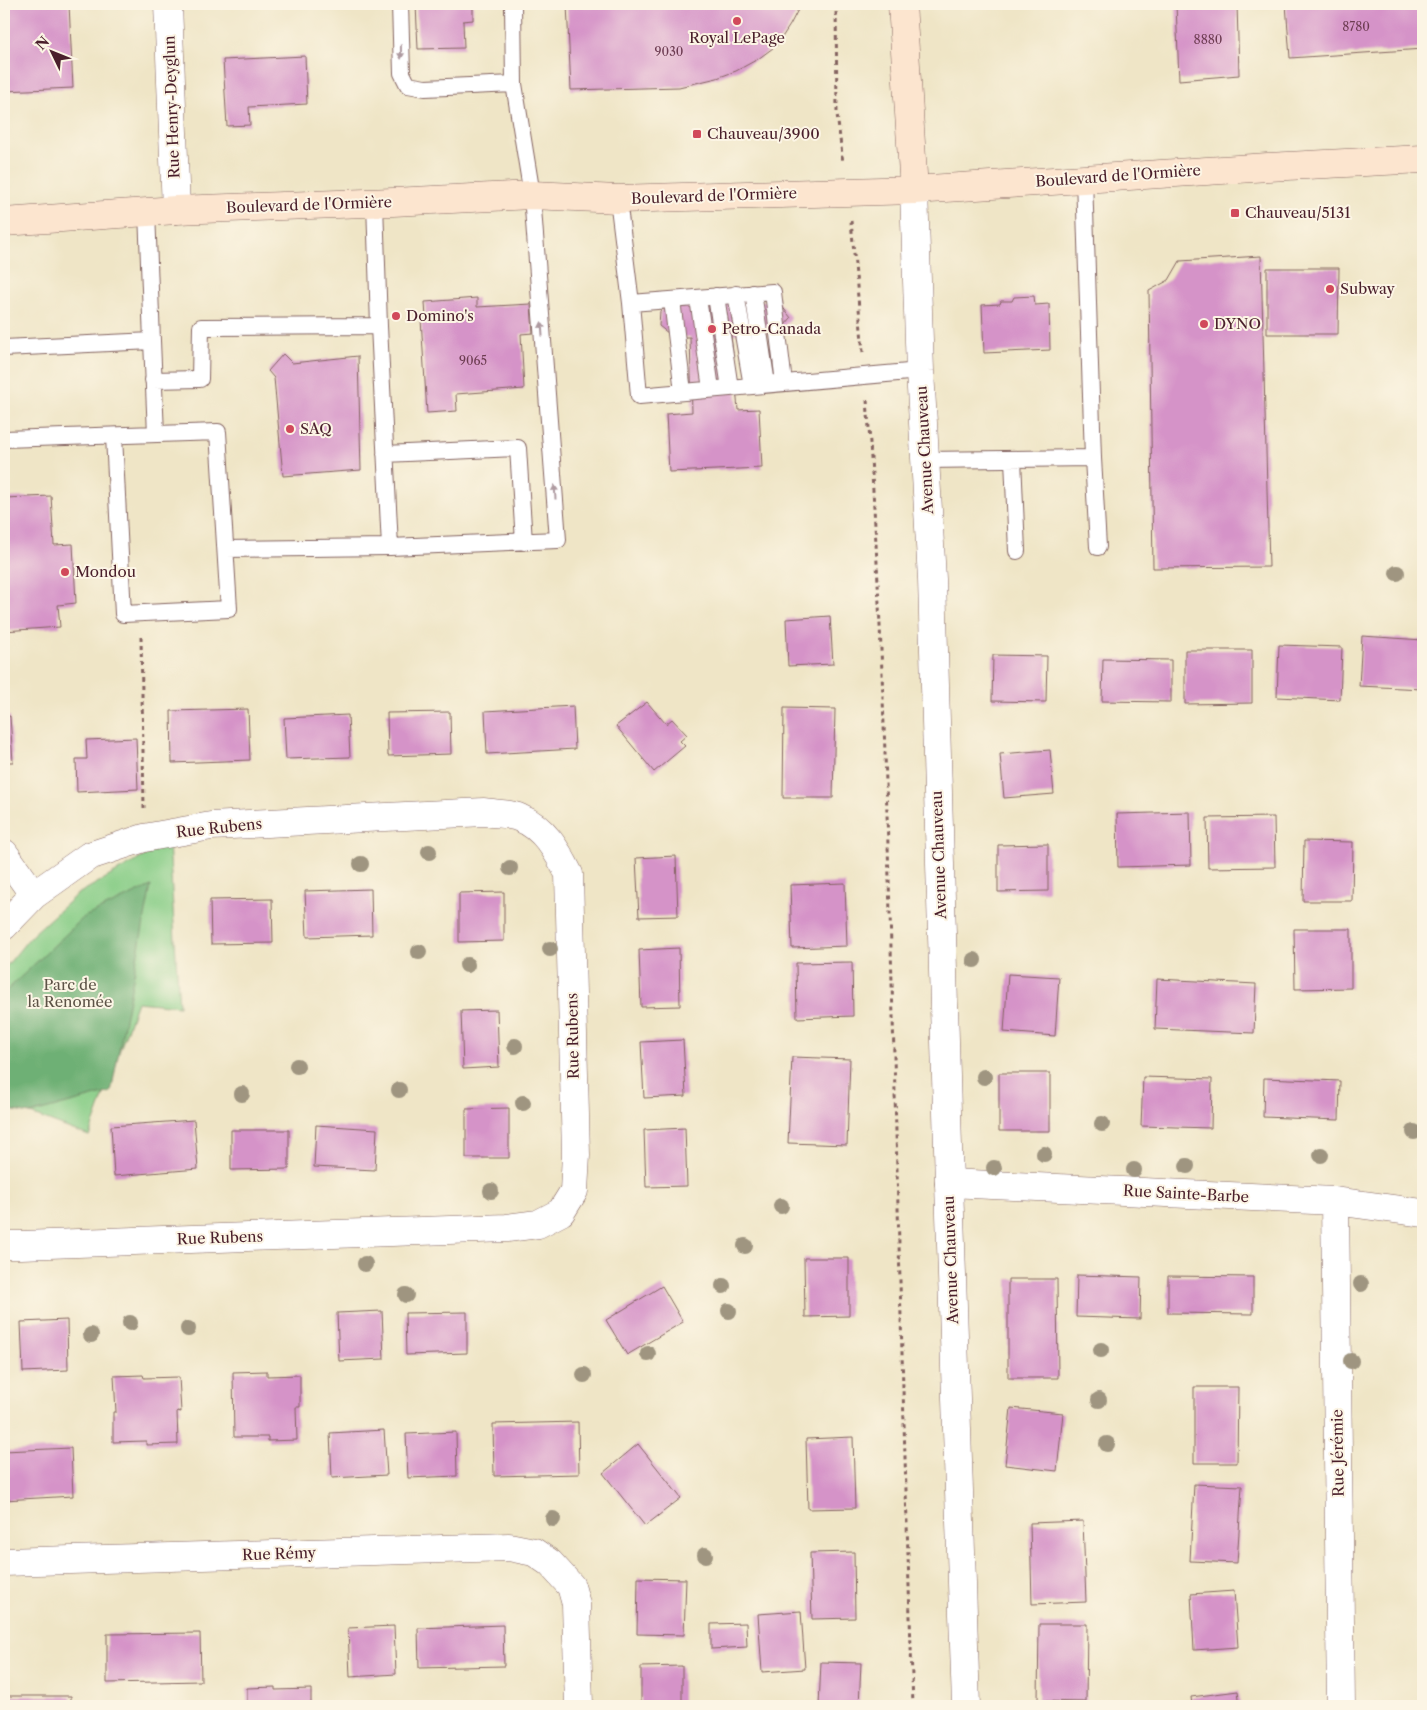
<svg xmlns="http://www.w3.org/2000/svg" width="1427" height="1710" font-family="'Libre Caslon Text',serif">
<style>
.green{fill:#88cd87;stroke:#697659}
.forest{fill:#6eb074;stroke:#5c6850}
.building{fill:#d593c8}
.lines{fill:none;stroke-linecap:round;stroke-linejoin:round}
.service-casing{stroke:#846461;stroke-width:18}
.minor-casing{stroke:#846461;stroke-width:29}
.tertiary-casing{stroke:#846461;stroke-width:29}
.secondary-casing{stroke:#846461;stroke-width:29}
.path{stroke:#846461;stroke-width:3;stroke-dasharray:4 4;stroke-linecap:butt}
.service{stroke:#fff;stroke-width:16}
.minor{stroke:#fff;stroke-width:28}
.tertiary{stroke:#fff;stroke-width:28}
.secondary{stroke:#fce5cf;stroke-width:28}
.tree{fill:#9f9580}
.oneway{fill:#ae9aa0}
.poi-dot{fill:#d1495b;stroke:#fcf5e5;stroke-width:2}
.labels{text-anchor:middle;stroke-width:4;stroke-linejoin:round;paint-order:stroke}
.number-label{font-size:12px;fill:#6d3c52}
.poi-label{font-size:15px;fill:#4a1f2b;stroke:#fcf5e5;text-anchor:start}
.street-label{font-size:15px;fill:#4a1f2b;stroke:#fcf5e5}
.park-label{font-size:15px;fill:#5d5347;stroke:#fcf5e5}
</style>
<rect width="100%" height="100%" fill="#fcf5e5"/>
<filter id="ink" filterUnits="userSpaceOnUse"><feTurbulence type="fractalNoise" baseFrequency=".02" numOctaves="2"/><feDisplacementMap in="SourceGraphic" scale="10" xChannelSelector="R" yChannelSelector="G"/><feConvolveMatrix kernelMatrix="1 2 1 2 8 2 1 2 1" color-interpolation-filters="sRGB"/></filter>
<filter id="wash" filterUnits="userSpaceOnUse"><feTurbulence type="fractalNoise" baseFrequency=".0096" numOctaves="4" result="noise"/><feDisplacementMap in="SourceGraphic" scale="20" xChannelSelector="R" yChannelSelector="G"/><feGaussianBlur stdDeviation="1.12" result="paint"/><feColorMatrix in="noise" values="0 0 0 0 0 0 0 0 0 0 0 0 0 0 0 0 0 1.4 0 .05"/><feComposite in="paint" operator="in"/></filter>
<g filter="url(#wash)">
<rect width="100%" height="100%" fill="#efe5c6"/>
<path class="green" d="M 169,842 L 179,1006 L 137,1002 L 89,1136 L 4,1104 L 4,969 L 31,936 L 76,895 Z"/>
<path class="forest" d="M 151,886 L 111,1092 L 30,1114 L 4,1109 L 4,993 L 84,917 Z"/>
<g id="blocks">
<path class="building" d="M 4,4 L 69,4 L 73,88 L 4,91 Z
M 416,4 L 473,4 L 473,20 L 463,21 L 464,48 L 418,49 Z
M 567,4 L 801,4 L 790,25 L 777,45 L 758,59 L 736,71 L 717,78 L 679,87 L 571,90 Z
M 1176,4 L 1237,4 L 1239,75 L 1179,80 Z
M 1286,4 L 1423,4 L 1423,49 L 1290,58 Z
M 305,56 L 307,104 L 249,107 L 250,125 L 227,126 L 223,60 Z
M 1261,256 L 1269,567 L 1153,568 L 1149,291 L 1169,280 L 1180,261 Z
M 1267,268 L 1339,268 L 1338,334 L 1267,334 Z
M 1034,296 L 1035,305 L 1049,304 L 1050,350 L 984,353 L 982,305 L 1000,304 L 1001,301 L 1012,301 L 1014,297 Z
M 477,298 L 477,307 L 531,304 L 533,333 L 521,334 L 524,389 L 456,394 L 457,411 L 427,413 L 421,319 L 426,319 L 425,302 Z
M 748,301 L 778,301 L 791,318 L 779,332 L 731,334 L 738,410 L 759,409 L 762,468 L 669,472 L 666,414 L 692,412 L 690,337 L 673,337 L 659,326 L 660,311 L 674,303 Z
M 283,354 L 292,363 L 358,356 L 361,470 L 283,476 L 274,378 L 268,371 Z
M 51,496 L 54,545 L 73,544 L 76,603 L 58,605 L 60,627 L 4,631 L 4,498 Z
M 830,616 L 833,664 L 788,666 L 786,619 Z
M 1362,636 L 1423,640 L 1423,689 L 1359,686 Z
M 1279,645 L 1342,647 L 1340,700 L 1277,697 Z
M 1185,650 L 1252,650 L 1252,703 L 1185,704 Z
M 993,655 L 1047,656 L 1046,702 L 992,701 Z
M 1103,659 L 1171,660 L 1171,702 L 1102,701 Z
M 647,702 L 666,724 L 672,719 L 687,735 L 680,741 L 685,746 L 654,772 L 616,726 Z
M 573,706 L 575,749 L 487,754 L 485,711 Z
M 784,708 L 835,709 L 833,798 L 783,798 Z
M 248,709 L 250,760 L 172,763 L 171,711 Z
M 450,712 L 451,754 L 388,756 L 387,713 Z
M 348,715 L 350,757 L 286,759 L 284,718 Z
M 10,716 L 13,762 L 4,762 L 4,717 Z
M 136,738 L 138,789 L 77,792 L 76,759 L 87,759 L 86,740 Z
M 1050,750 L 1054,794 L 1004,798 L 1000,754 Z
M 1190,812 L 1191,865 L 1118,867 L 1117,814 Z
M 1274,817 L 1275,867 L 1208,868 L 1207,818 Z
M 1304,841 L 1353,842 L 1352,901 L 1303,901 Z
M 1048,844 L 1048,891 L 998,892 L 998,845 Z
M 676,856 L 678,916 L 639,917 L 636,858 Z
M 845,883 L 847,946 L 792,948 L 790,885 Z
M 371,889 L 372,935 L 307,937 L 305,891 Z
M 504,892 L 504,941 L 459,942 L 459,893 Z
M 272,899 L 273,943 L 211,944 L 210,900 Z
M 1294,929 L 1351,929 L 1351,988 L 1295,989 Z
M 679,948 L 680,1006 L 641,1007 L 639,950 Z
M 852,962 L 853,1016 L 797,1018 L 796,963 Z
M 1008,974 L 1059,977 L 1055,1036 L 1004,1032 Z
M 1157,979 L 1256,984 L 1254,1033 L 1155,1029 Z
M 497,1010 L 499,1067 L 463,1069 L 461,1011 Z
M 683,1040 L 686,1096 L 644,1098 L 641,1042 Z
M 792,1057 L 850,1059 L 847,1145 L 788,1143 Z
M 999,1073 L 1050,1073 L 1050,1131 L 999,1131 Z
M 1143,1077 L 1212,1079 L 1211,1128 L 1141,1126 Z
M 1264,1078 L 1340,1081 L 1339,1120 L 1263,1117 Z
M 509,1108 L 509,1158 L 466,1158 L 466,1109 Z
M 194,1120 L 198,1169 L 114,1176 L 111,1126 Z
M 316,1125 L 377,1129 L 375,1170 L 314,1167 Z
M 685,1128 L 687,1186 L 646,1187 L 644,1130 Z
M 231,1130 L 289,1130 L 289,1169 L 231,1170 Z
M 804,1258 L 849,1258 L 849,1316 L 805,1317 Z
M 1077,1275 L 1141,1277 L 1140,1319 L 1076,1317 Z
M 1168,1276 L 1253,1277 L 1253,1314 L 1168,1313 Z
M 1008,1279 L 1057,1279 L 1058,1378 L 1008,1378 Z
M 662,1286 L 683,1322 L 627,1355 L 606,1320 Z
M 382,1311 L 384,1359 L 339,1361 L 337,1313 Z
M 467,1312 L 467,1353 L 406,1355 L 405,1313 Z
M 67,1320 L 68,1370 L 23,1372 L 21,1322 Z
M 267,1371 L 267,1376 L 300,1375 L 300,1407 L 296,1407 L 297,1440 L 268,1441 L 268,1437 L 234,1437 L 233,1372 Z
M 143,1375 L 144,1378 L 179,1377 L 181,1412 L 177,1411 L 178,1444 L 146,1445 L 146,1441 L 113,1442 L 113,1412 L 116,1412 L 114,1376 Z
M 1194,1387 L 1238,1387 L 1237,1463 L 1194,1463 Z
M 1011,1408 L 1063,1413 L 1057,1471 L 1005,1465 Z
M 578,1422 L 579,1474 L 494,1476 L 493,1424 Z
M 384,1430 L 387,1475 L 332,1478 L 330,1433 Z
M 456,1432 L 457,1476 L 408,1478 L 406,1434 Z
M 853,1437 L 855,1508 L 808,1509 L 806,1439 Z
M 638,1444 L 681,1498 L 645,1526 L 603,1473 Z
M 71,1448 L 73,1496 L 4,1500 L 4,1451 Z
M 1194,1484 L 1242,1486 L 1237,1563 L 1190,1561 Z
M 1083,1521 L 1086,1602 L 1032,1604 L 1030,1523 Z
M 854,1552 L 855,1618 L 812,1619 L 810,1553 Z
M 638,1578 L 686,1579 L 684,1635 L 637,1634 Z
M 1234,1591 L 1238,1647 L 1194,1650 L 1191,1594 Z
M 801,1611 L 805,1669 L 762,1672 L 758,1614 Z
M 746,1623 L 747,1647 L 711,1649 L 711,1624 Z
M 1039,1624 L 1087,1624 L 1086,1702 L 1038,1701 Z
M 503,1625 L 504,1666 L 419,1668 L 418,1628 Z
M 394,1626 L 396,1674 L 350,1677 L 348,1628 Z
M 200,1633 L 201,1681 L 107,1683 L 107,1634 Z
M 821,1662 L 861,1663 L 859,1706 L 819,1706 Z
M 682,1666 L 682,1706 L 641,1706 L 641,1667 Z
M 275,1687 L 275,1690 L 311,1689 L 311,1706 L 247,1706 L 247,1688 Z
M 1238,1691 L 1240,1706 L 1192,1706 L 1191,1697 Z
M 4,1696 L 71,1696 L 71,1706 L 4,1706 Z"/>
</g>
</g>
<g filter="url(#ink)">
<use href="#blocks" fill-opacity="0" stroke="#846461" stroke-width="1"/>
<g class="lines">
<g class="service-casing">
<path id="service" d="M 400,4 L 402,73 L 408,85 L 425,88 L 514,84
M 618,199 L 631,303 L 639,396 L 920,371
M 375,203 L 379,326 L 390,547 L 558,540 L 532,195 L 514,84 L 513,4
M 753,293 L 767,384
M 736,294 L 752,386
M 716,296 L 730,388
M 698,298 L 711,389
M 672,300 L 683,392
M 631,303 L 773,292 L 784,383
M 152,341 L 156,434
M 4,348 L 152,341 L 147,212
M 153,380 L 200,379 L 201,327 L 379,326
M 4,439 L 218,432 L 229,609 L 123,614 L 114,436
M 385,454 L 518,448 L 524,542
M 1093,458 L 1098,547
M 1013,459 L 1017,551
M 925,460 L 1093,458 L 1084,178
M 226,549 L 390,547"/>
</g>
<g class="minor-casing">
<path id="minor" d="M 168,4 L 176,210
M 4,853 L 34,895
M 4,926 L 34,895 L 89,856 L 144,838 L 211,826 L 484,812 C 495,814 510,813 520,818 C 544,827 558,852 569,874 L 576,1155 L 574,1191 L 561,1212 L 538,1224 L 507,1228 L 21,1245 L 4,1245
M 949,1183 L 1335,1201 L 1423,1213
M 1335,1201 L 1341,1706
M 4,1562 L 509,1547 L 534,1552 L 550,1563 L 571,1586 L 576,1604 L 579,1706"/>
</g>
<g class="tertiary-casing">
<path id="tertiary" d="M 914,190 L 920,371 L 932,579 L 949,1183 L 966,1706"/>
</g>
<g class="secondary-casing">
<path id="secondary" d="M 902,4 L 914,190
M 4,222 L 176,210 L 393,202 L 532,195 L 618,199 L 914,190 L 1268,167 L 1423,159"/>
</g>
<path class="path" d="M 836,4 L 837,114 L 843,163
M 851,221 L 863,352
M 867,400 C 882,605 887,812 893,1017 C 899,1247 905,1477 913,1706
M 141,637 L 144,808"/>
<use href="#service" class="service"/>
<use href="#minor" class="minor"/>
<use href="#tertiary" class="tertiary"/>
<use href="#secondary" class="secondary"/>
</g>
<g class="tree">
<circle cx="1397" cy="573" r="8"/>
<circle cx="429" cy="852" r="8"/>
<circle cx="361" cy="864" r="8"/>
<circle cx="510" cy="868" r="8"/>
<circle cx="550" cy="949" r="8"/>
<circle cx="419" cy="952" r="8"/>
<circle cx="974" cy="960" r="8"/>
<circle cx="467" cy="965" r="8"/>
<circle cx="515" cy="1046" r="8"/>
<circle cx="297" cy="1066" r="8"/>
<circle cx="984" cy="1077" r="8"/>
<circle cx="399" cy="1090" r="8"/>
<circle cx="242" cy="1094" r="8"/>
<circle cx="523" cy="1103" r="8"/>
<circle cx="1102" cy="1124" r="8"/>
<circle cx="1414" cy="1132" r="8"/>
<circle cx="1044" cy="1154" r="8"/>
<circle cx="1321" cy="1155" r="8"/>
<circle cx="1187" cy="1166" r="8"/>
<circle cx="994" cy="1168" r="8"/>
<circle cx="1134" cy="1170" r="8"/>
<circle cx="491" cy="1191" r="8"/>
<circle cx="781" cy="1206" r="8"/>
<circle cx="745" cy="1246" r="8"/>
<circle cx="365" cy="1264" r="8"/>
<circle cx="1361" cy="1284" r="8"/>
<circle cx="723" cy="1286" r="8"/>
<circle cx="406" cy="1295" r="8"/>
<circle cx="729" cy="1311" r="8"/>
<circle cx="130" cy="1323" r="8"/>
<circle cx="188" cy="1329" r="8"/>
<circle cx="91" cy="1335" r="8"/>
<circle cx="1101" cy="1350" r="8"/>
<circle cx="648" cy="1354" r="8"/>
<circle cx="1351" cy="1361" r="8"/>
<circle cx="584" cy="1375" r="8"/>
<circle cx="1099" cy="1400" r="8"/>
<circle cx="1107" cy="1444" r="8"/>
<circle cx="553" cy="1519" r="8"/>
<circle cx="705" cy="1555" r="8"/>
</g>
<defs><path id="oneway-solid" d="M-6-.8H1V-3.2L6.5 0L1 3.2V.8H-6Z" transform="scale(1.25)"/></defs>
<g class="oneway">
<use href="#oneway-solid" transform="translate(401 52) rotate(89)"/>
<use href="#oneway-solid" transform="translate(542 329) rotate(-94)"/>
<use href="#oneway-solid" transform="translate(555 492) rotate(-94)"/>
</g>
</g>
<g class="poi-dot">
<circle cx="737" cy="21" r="5"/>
<rect x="692" y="129" width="10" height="10" rx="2.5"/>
<rect x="1230" y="208" width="10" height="10" rx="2.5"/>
<circle cx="1330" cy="289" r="5"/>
<circle cx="396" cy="316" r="5"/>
<circle cx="1204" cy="324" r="5"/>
<circle cx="712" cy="329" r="5"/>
<circle cx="290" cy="429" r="5"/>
<circle cx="65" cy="572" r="5"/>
</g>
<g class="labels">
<g class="number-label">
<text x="1356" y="31">8780</text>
<text x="1208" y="44">8880</text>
<text x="669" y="56">9030</text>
<text x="473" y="365">9065</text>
</g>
<g class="poi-label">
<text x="737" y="43" text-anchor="middle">Royal LePage</text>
<text x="707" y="139">Chauveau/3900</text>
<text x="1245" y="218">Chauveau/5131</text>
<text x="1340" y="294">Subway</text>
<text x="406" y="321">Domino's</text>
<text x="1214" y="329">DYNO</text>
<text x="722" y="334">Petro-Canada</text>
<text x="300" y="434">SAQ</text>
<text x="75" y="577">Mondou</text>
</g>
<g class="street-label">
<text transform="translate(172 107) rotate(-92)" y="5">Rue Henry-Deyglun</text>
<text transform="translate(1118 176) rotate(-4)" y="5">Boulevard de l'Ormière</text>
<text transform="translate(714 196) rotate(-2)" y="5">Boulevard de l'Ormière</text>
<text transform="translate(309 205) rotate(-2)" y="5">Boulevard de l'Ormière</text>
<text transform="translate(925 450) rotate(-93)" y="5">Avenue Chauveau</text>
<text transform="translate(219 828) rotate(-6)" y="5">Rue Rubens</text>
<text transform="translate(939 855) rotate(-92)" y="5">Avenue Chauveau</text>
<text transform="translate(573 1036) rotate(-91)" y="5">Rue Rubens</text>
<text transform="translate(1186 1194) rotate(3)" y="5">Rue Sainte-Barbe</text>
<text transform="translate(220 1238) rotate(-2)" y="5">Rue Rubens</text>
<text transform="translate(951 1260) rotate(-92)" y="5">Avenue Chauveau</text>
<text transform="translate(1338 1453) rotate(-91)" y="5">Rue Jérémie</text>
<text transform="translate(279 1554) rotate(-2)" y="5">Rue Rémy</text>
</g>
<g class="park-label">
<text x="70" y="990">Parc de<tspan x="70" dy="17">la Renomée</tspan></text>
</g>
</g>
<rect width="1427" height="1710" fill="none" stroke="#fcf5e5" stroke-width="20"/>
<g transform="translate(52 52) rotate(313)" stroke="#fcf5e5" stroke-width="4" paint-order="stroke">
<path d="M0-4L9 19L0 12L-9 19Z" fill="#4a1f2b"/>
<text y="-8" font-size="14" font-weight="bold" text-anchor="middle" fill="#4a1f2b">N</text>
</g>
</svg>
